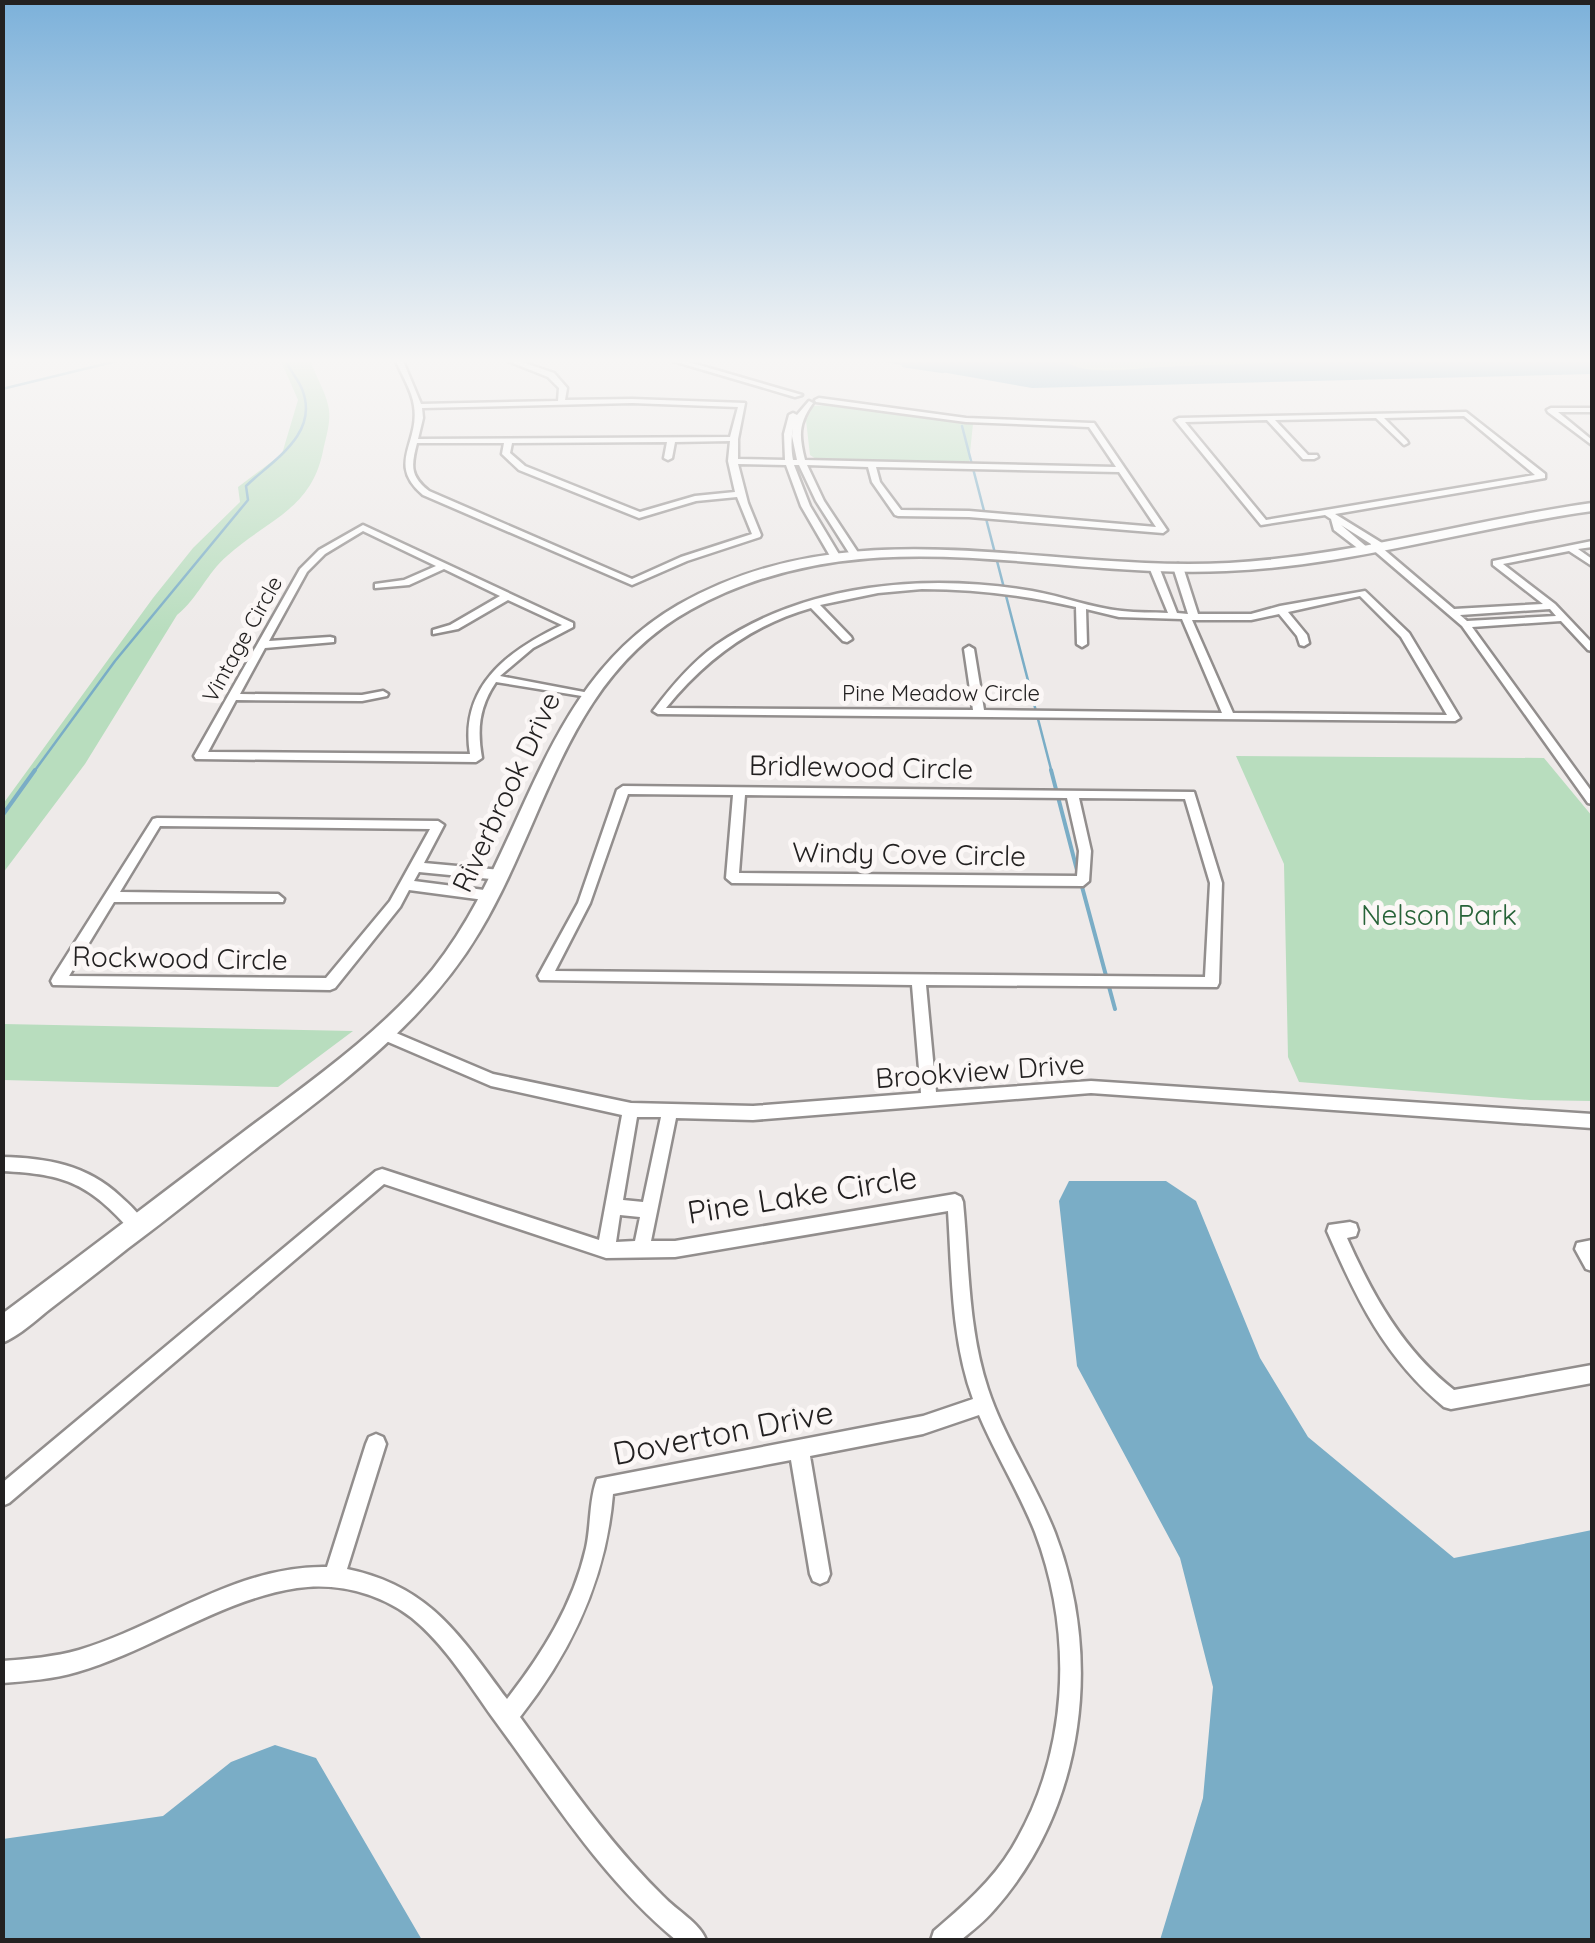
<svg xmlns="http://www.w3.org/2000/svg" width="1595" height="1943" font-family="Quicksand,sans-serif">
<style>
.green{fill:#b8ddbe}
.water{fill:#7aadc6}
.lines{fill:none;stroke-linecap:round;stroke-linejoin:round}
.stream-far1{stroke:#7aadc6;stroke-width:2.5}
.stream{stroke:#7aadc6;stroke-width:4}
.street-casing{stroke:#928e8d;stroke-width:5}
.secondary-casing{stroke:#928e8d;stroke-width:5}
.street{fill:#fff;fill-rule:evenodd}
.secondary{fill:#fff;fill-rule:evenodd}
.labels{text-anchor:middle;stroke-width:10;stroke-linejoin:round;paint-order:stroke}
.far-street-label{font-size:22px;fill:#232121;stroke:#fbf7f6}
.street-label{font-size:28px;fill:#232121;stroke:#fbf7f6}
.park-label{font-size:28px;fill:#276338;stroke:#fbf7f6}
.near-street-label{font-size:32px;fill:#232121;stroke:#fbf7f6}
</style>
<rect width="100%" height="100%" fill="#eeeae9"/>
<path class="green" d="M 281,361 L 311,361 C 315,376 325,390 328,405 C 332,420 326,436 323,451 C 311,510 268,519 227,556 C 207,573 198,598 177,615 L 85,764 L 3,873 L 3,804 L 153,598 L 193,548 L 240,502 L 238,487 L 282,454 L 298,400 Z
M 926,361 L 1592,361 L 1592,363 L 1088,372 Z
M 828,405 L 973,424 L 969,462 L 816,459 L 810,455 L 806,420 L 813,406 Z
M 1236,756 L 1544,758 L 1592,816 L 1592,1101 L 1530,1100 L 1299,1082 L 1288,1057 L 1284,864 Z
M 3,1024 L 353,1031 L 278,1087 L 3,1080 Z"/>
<path class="water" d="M 879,361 L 1064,361 C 1087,377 1135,368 1162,367 C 1305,360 1449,361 1592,361 L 1592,374 L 1032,388 Z
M 1069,1181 L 1166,1181 L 1196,1201 L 1260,1358 L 1308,1437 L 1454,1558 L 1592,1530 L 1592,1940 L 1160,1940 L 1203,1798 L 1213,1687 L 1180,1558 L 1077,1366 L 1059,1201 Z
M 275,1745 L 316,1758 L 422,1940 L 3,1940 L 3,1839 L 163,1816 L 231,1762 Z"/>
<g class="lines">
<path class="stream-far1" d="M 903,366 L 943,372
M 2,389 L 117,361
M 962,426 L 1052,773
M 33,773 L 115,661 L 248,500 L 246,486 C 273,460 320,434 302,389 C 298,379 290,371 286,361"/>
<path class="stream" d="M 1051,770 L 1078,874
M 2,816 L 35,770
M 1081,883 L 1115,1009"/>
<g class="street-casing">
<path id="street" d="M 396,361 L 403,361 L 421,404 L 558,401 L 559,388 L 548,377 L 508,361 L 519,361 L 554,373 L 567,388 L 565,400 L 632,399 L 745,403 L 738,439 L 738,459 L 785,460 L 784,434 L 789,415 L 793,413 L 797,415 L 809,401 L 813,403 C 798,424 799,436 805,460 L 1116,467 L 1089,427 L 966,422 L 816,402 L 815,400 L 819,398 L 966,418 L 1091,423 L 1094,423 L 1167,530 L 1163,533 L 969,517 L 898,516 L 895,515 L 872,482 L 868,467 L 807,465 L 824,501 L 859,554 L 854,557 L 851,556 L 816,501 L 799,465 L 794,465 L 810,506 L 840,556 L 835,559 L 830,556 L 801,506 L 786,465 L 738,464 L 748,503 L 761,535 L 760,537 L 687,561 L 632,585 L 423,495 C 386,464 420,443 414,406 C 412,390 402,376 396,361 ZM 632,403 L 738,407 L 730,437 L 418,439 L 423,418 L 422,408 ZM 793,428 L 792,436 L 797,460 L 793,460 C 791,450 791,438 793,428 ZM 730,441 L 728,461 L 735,492 L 695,496 L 640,512 L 525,466 L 510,453 L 512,443 L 667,442 L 664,458 L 668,460 L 672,458 L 675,442 ZM 417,443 L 504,443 L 502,454 L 519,470 L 639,518 L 696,501 L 737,497 L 752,534 L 681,557 L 632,579 L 429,491 C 410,476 411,466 417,443 ZM 876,467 L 1119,472 L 1156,527 L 969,511 L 901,510 L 880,482 Z
M 673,361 L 685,361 L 802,395 L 795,397 Z
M 1551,408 L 1592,408 L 1592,412 L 1558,412 L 1592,440 L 1592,445 L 1548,412 L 1547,410 Z
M 1466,412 L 1545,474 L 1545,478 L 1335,514 L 1382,543 L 1384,545 L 1381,547 L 1454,609 L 1543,604 L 1493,565 L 1493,561 L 1592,541 L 1592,547 L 1578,549 L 1592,559 L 1592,566 L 1569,551 L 1503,564 L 1555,604 L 1592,643 L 1592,651 L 1588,650 L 1561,621 L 1472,627 L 1592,792 L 1592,804 L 1588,803 L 1462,626 L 1371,548 L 1371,544 L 1341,525 L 1368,548 L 1360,550 L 1334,530 L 1331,519 L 1325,515 L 1261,525 L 1175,420 L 1179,418 ZM 1464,416 L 1535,475 L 1266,520 L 1185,422 L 1267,420 L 1303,459 L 1314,459 L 1318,457 L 1317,455 L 1308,455 L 1275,420 L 1376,418 L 1404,445 L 1408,443 L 1407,441 L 1384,418 ZM 1550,609 L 1556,616 L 1467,621 L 1460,615 Z
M 363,525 L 573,623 L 573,627 L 533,648 L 500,676 L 584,692 L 588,693 L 588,697 L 496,682 C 479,707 477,729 482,758 L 476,762 L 196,759 L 194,756 L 300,569 L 319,550 ZM 363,531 L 436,566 L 404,580 L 375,584 L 375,588 L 409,585 L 444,569 L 500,596 L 450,625 L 433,630 L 433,634 L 458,629 L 508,600 L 562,625 C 507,651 459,687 470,754 L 208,752 L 236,700 L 362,701 L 387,696 L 388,694 L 383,691 L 362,695 L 240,694 L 265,648 L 334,642 L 334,638 L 330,637 L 269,641 L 307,572 L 325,554 Z
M 1154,564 L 1159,567 L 1177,613 L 1188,614 L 1173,567 L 1178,564 L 1183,567 L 1198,614 L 1251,614 L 1280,606 L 1365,591 L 1409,633 L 1460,718 L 1455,721 L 658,714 L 653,711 C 671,687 691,663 716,645 C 806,583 927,573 1032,591 C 1062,596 1091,608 1122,611 C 1137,613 1152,612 1168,613 L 1149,567 ZM 922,589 C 974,589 1025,595 1076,607 L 1077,644 L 1082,647 L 1087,644 L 1086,609 L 1119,617 L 1182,619 L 1222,713 L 984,710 L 974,649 L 969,646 L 964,649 L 973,710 L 666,708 C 705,660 751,625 811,608 L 843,641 L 847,642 L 852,639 L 851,637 L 820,605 L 878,593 ZM 1360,596 L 1401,637 L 1447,715 L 1233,713 L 1192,620 L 1251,620 L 1279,614 L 1297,636 L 1300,645 L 1304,646 L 1309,643 L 1307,635 L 1288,612 Z
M 623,786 L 1194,792 L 1222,883 L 1219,983 L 1217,987 L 926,985 L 936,1092 L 1091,1081 L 1592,1114 L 1592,1128 L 1091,1093 L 753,1120 L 676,1118 L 651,1241 L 675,1241 L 955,1194 L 961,1197 L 963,1202 C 969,1264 968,1329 988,1389 C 1004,1438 1036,1484 1055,1533 C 1103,1658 1085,1808 994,1910 C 985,1921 972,1931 961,1940 L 931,1940 L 934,1931 C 963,1906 992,1881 1012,1848 C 1069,1753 1074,1635 1035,1532 C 1019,1492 996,1455 979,1415 L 923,1434 L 810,1456 L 830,1574 L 827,1581 L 820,1584 L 813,1581 L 810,1574 L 791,1460 L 613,1494 C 606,1579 572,1651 520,1717 C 565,1779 608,1842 663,1896 C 676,1910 700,1923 706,1940 L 676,1940 C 601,1878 550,1795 493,1718 C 468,1683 445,1645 412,1618 C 380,1593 337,1582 297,1588 C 219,1600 153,1650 77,1672 C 53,1679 28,1681 2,1683 L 2,1661 C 29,1659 54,1657 79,1650 C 162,1625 237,1565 327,1567 L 366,1444 L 369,1437 L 376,1434 L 383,1437 L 386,1444 L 347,1569 C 430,1586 460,1636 507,1699 C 542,1654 573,1605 586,1548 C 591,1526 589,1500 597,1479 L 923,1416 L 973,1399 C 951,1339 952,1273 948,1211 L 675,1257 L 606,1258 L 384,1184 L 9,1503 L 2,1506 L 2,1483 L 376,1171 L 382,1169 L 599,1240 L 622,1115 L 491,1086 L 379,1038 L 377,1034 L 379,1030 L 384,1028 L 389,1030 L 493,1074 L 631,1103 L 753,1106 L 921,1093 L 912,985 L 540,980 L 538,976 L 578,903 L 617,790 ZM 628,794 L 733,795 L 726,878 L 732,883 L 1083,886 L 1089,881 L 1091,851 L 1079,798 L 1185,799 L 1210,883 L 1205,977 L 555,971 L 590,903 ZM 745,795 L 1067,798 L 1079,851 L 1077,876 L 739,873 ZM 637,1117 L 661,1117 L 643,1202 L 623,1200 ZM 620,1215 L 640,1217 L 635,1241 L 616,1242 Z
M 157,818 L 438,821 L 444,825 L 424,863 L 501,870 L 507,875 L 501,880 L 419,872 L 414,881 L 492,891 L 498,896 L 492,901 L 409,890 L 400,907 L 335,988 L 330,990 L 53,985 L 51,981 L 53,977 L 153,819 ZM 160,826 L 430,829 L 390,901 L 326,978 L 69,976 L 114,902 L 283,902 L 284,899 L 278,894 L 120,892 Z
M 2,1157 C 47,1158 87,1165 120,1196 C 130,1205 140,1214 146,1226 L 144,1232 L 138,1234 L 132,1232 C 89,1184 67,1174 2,1171 Z
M 1350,1222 L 1356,1224 L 1358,1230 L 1356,1236 L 1347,1238 C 1373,1296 1403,1350 1454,1390 L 1592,1365 L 1592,1383 L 1451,1409 L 1444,1407 C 1385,1358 1357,1300 1327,1231 L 1329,1225 Z
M 1592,1240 L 1592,1271 L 1586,1269 L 1575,1249 L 1577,1243 Z"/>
</g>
<g class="secondary-casing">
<path id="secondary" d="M 1592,503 L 1592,511 C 1470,528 1350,566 1226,571 C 1040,579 865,513 690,610 C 566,679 547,819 480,931 C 428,1019 346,1080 266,1141 C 219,1177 174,1214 127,1249 C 102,1269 76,1289 50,1309 C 35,1321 20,1335 2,1343 L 2,1314 C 83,1254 162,1193 242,1133 C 308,1083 380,1034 433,969 C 527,851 537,687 678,605 C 854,504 1041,573 1229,563 C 1351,556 1471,520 1592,503 Z"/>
</g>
<use href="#street" class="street"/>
<use href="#secondary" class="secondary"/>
</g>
<linearGradient id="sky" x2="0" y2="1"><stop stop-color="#7cb1da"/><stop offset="0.57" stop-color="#f7f6f5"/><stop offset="1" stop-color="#f7f6f5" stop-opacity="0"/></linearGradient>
<rect width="1595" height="633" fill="url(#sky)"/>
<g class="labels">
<g class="far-street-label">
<text transform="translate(242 639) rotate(-61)" y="8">Vintage Circle</text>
<text x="941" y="701">Pine Meadow Circle</text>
</g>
<g class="street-label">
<text transform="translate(861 767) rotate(1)" y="10">Bridlewood Circle</text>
<text transform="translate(506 792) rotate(-65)" y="10">Riverbrook Drive</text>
<text transform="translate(909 854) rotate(1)" y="10">Windy Cove Circle</text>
<text transform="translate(180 958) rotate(1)" y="10">Rockwood Circle</text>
<text transform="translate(980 1071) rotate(-4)" y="10">Brookview Drive</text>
</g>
<g class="park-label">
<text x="1439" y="925">Nelson Park</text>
</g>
<g class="near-street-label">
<text transform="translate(802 1195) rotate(-9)" y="11">Pine Lake Circle</text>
<text transform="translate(723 1433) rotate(-11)" y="11">Doverton Drive</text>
</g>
</g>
<rect width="1595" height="1943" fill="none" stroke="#232121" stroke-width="10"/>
</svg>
